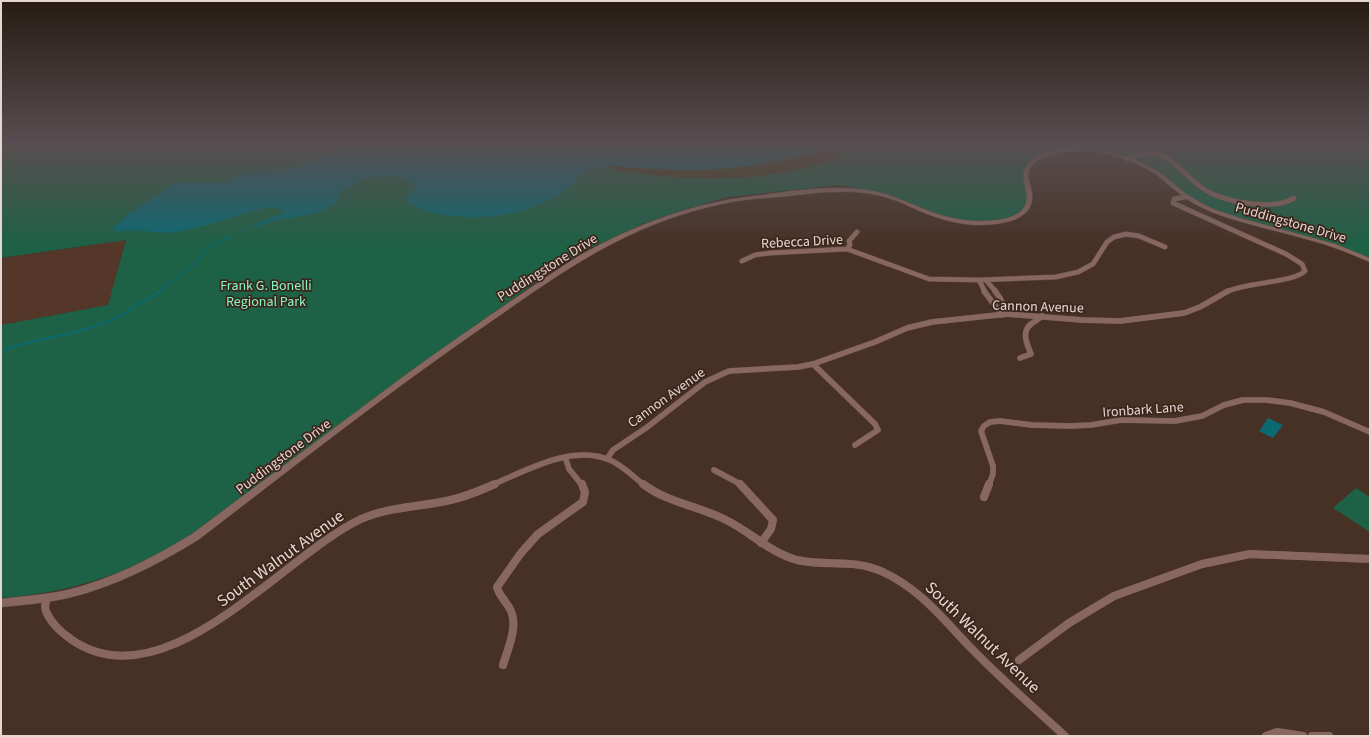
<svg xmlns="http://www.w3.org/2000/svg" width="1371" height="737" font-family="'Source Sans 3',sans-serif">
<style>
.built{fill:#543728}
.green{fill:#1d6146}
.sand{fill:#463e1e}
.water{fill:#0c6972}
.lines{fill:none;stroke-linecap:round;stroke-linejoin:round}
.stream-far1{stroke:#0c6972;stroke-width:1.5}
.stream{stroke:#0c6972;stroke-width:2}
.minor-far2-casing{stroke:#634f44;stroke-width:5.5}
.minor-far1-casing{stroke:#634f44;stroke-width:6}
.minor-casing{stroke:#634f44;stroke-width:8}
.tertiary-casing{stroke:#634f44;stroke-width:1}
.minor-far2{stroke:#886760;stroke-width:4.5}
.minor-far1{stroke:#886760;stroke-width:5.5}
.minor{stroke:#886760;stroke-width:8}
.tertiary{fill:#886760;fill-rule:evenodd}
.labels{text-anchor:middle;stroke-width:3.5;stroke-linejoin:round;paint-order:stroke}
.street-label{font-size:14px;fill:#e5d6cf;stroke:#3c261c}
.park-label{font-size:14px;fill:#83f6c4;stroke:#3c261c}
.near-street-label{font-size:17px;fill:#e5d6cf;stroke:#3c261c}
</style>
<rect width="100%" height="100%" fill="#473125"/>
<path class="built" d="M 126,240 L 108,305 L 1,325 L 1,258 Z"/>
<path class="green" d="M 1,144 L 1370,144 L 1370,257 L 1223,214 L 1197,203 L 1161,176 L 1133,161 L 1105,153 L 1073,150 L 1059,151 L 1038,158 L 1026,170 L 1030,199 L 1020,214 L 1000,222 L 956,221 L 885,195 L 839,185 L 727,197 L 680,211 L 640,225 L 582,252 L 556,268 L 403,377 L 193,533 C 153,560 106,580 59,590 C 40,594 20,596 1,598 L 1,325 L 108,305 L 126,240 L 1,258 Z
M 1356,488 L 1370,497 L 1370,532 L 1333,508 Z"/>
<path class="sand" d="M 831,149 L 840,157 C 769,184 688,182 614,170 L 614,169 L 609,166 C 637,168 664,170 692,170 C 739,170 785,161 831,149 Z"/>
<path class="water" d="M 355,144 L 853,144 L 852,144 L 854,146 C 847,147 840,147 833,148 C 786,158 741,169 692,170 C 672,170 652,168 632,167 C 622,166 611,164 601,166 C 583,169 576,183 562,192 C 527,215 486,221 445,215 C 432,213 420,211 408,203 L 407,199 L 415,187 L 415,183 C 389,170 361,177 338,193 L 339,200 C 324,215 295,216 274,221 C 260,225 246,230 232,235 L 283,213 L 284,211 C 277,206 265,208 257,210 C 226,218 194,232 162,233 C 153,233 145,230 137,230 C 129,230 120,233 113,230 L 114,227 L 129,214 L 174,184 L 183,182 L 217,183 L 227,181 L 248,173 L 286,170 L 305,164 Z
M 1268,418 L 1283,425 L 1273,438 L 1259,431 Z"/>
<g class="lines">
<path class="stream-far1" d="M 158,292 L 192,266 L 212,245 L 232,235"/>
<path class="stream" d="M 1,351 C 30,340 60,337 90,328 C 115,320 138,306 160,291"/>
<g class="minor-far2-casing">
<path id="minor-far2" d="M 1127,159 C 1166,140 1177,171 1205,190 C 1225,202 1274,211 1294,198
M 1185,197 L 1174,199 L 1173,203 L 1286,254 L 1302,264 L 1305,271 C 1293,283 1245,282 1226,292
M 847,249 L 850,245 L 849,241 L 857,232
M 742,261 L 755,255 L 770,253 L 847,249 L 929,279 L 979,280 L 1056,277 L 1078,272 L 1093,264 L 1107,242 L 1114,237 L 1126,234 L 1139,236 L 1165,247
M 979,280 L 985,292
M 986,280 L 996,292"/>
</g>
<g class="minor-far1-casing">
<path id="minor-far1" d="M 984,291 L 1002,315
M 995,291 L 1000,298 L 1007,314
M 1020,358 L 1031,354 C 1027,344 1021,332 1031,324 C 1035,321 1039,319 1042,316
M 813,364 L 875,424 L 878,430 L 855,445
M 565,457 L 569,469 L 582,485
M 607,459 L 613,450 L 646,428 L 705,382 L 729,371 L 798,367 L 813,364 L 875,342 L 907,328 L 932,322 L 1007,314 L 1082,320 L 1120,321 L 1184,313 L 1200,307 L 1228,291
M 714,470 L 742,485
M 492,485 C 527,470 574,443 612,461 C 624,467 634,477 644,485
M 989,485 L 993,474 L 993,466 L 981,431 L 984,426 L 990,422 L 1000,421 L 1032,425 L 1070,426 L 1091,425 L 1121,420 L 1175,421 L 1202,416 L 1224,405 L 1243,400 L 1267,400 L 1290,403 L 1324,412 L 1370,432"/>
</g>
<g class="minor-casing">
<path id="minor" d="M 643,484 C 668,503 699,506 726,520 C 751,532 770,553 797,560 C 827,567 853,558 883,572 C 920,589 943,619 970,647 C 1000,678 1033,707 1065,736
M 740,484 L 773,520 L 771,529 L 761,543
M 984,497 L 989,484
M 46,599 C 46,603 44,608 46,611 C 50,622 62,633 72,640 C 166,704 282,556 361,519 C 388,507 418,507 446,501 C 463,498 479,491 495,484
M 1019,660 L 1069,623 L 1114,596 L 1202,564 L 1250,554 L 1370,559
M 503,665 C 508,648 519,626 510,609 C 506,601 499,596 497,587 L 521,553 L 538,534 L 583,502 L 585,492 L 582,484
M 1266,736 L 1277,732 L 1303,736
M 1312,736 L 1329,736"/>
</g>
<g class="tertiary-casing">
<path id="tertiary" d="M 1074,148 L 1104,151 L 1136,160 L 1161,173 L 1185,193 L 1201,203 L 1213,209 L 1240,218 L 1335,244 L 1370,258 L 1370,262 C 1351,254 1332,246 1313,241 C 1280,231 1246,225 1214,213 C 1202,208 1189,202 1179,193 C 1171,188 1165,181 1158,176 C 1130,156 1088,145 1054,154 C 1046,157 1036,159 1031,167 C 1025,176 1031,184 1032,193 C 1036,223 995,225 975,225 C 957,224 939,219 922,212 C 912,208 902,202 891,199 C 874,193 855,191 837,192 C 821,192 805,194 789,196 C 767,198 744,199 722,204 C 702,208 682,214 663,221 C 599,245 549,281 493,320 C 392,389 296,465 198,540 C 157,565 114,587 68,598 C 46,603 23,605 1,607 L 1,599 C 23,596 45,595 67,590 C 112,579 153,558 192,534 C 256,486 320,439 384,391 C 425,360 466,332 508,303 C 531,288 553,272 577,257 C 631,226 692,203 754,196 C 793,191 834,184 873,191 C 894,195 912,205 932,212 C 953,220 976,223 998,220 C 1014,218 1031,210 1026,191 C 1025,184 1022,178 1024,171 C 1031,152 1058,150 1074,148 Z"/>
</g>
<use href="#minor-far2" class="minor-far2"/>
<use href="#minor-far1" class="minor-far1"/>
<use href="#minor" class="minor"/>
<use href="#tertiary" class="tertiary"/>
</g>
<linearGradient id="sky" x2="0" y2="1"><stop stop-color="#271b14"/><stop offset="0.58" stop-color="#584e51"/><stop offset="1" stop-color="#584e51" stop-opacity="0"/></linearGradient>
<rect width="1371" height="247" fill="url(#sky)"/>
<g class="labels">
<g class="street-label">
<text transform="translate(1291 222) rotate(16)" y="5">Puddingstone Drive</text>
<text transform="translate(802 241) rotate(-3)" y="5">Rebecca Drive</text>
<text transform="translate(547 267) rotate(-32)" y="5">Puddingstone Drive</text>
<text transform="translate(1038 306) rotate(2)" y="5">Cannon Avenue</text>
<text transform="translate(666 397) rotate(-36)" y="5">Cannon Avenue</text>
<text transform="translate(1143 409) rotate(-4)" y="5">Ironbark Lane</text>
<text transform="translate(283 456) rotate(-37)" y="5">Puddingstone Drive</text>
</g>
<g class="park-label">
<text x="266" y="290">Frank G. Bonelli<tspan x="266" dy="16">Regional Park</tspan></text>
</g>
<g class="near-street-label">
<text transform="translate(280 558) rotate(-36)" y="6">South Walnut Avenue</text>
<text transform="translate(983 637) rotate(44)" y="6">South Walnut Avenue</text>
</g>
</g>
<rect width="1371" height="737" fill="none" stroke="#e5d6cf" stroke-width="4"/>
</svg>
